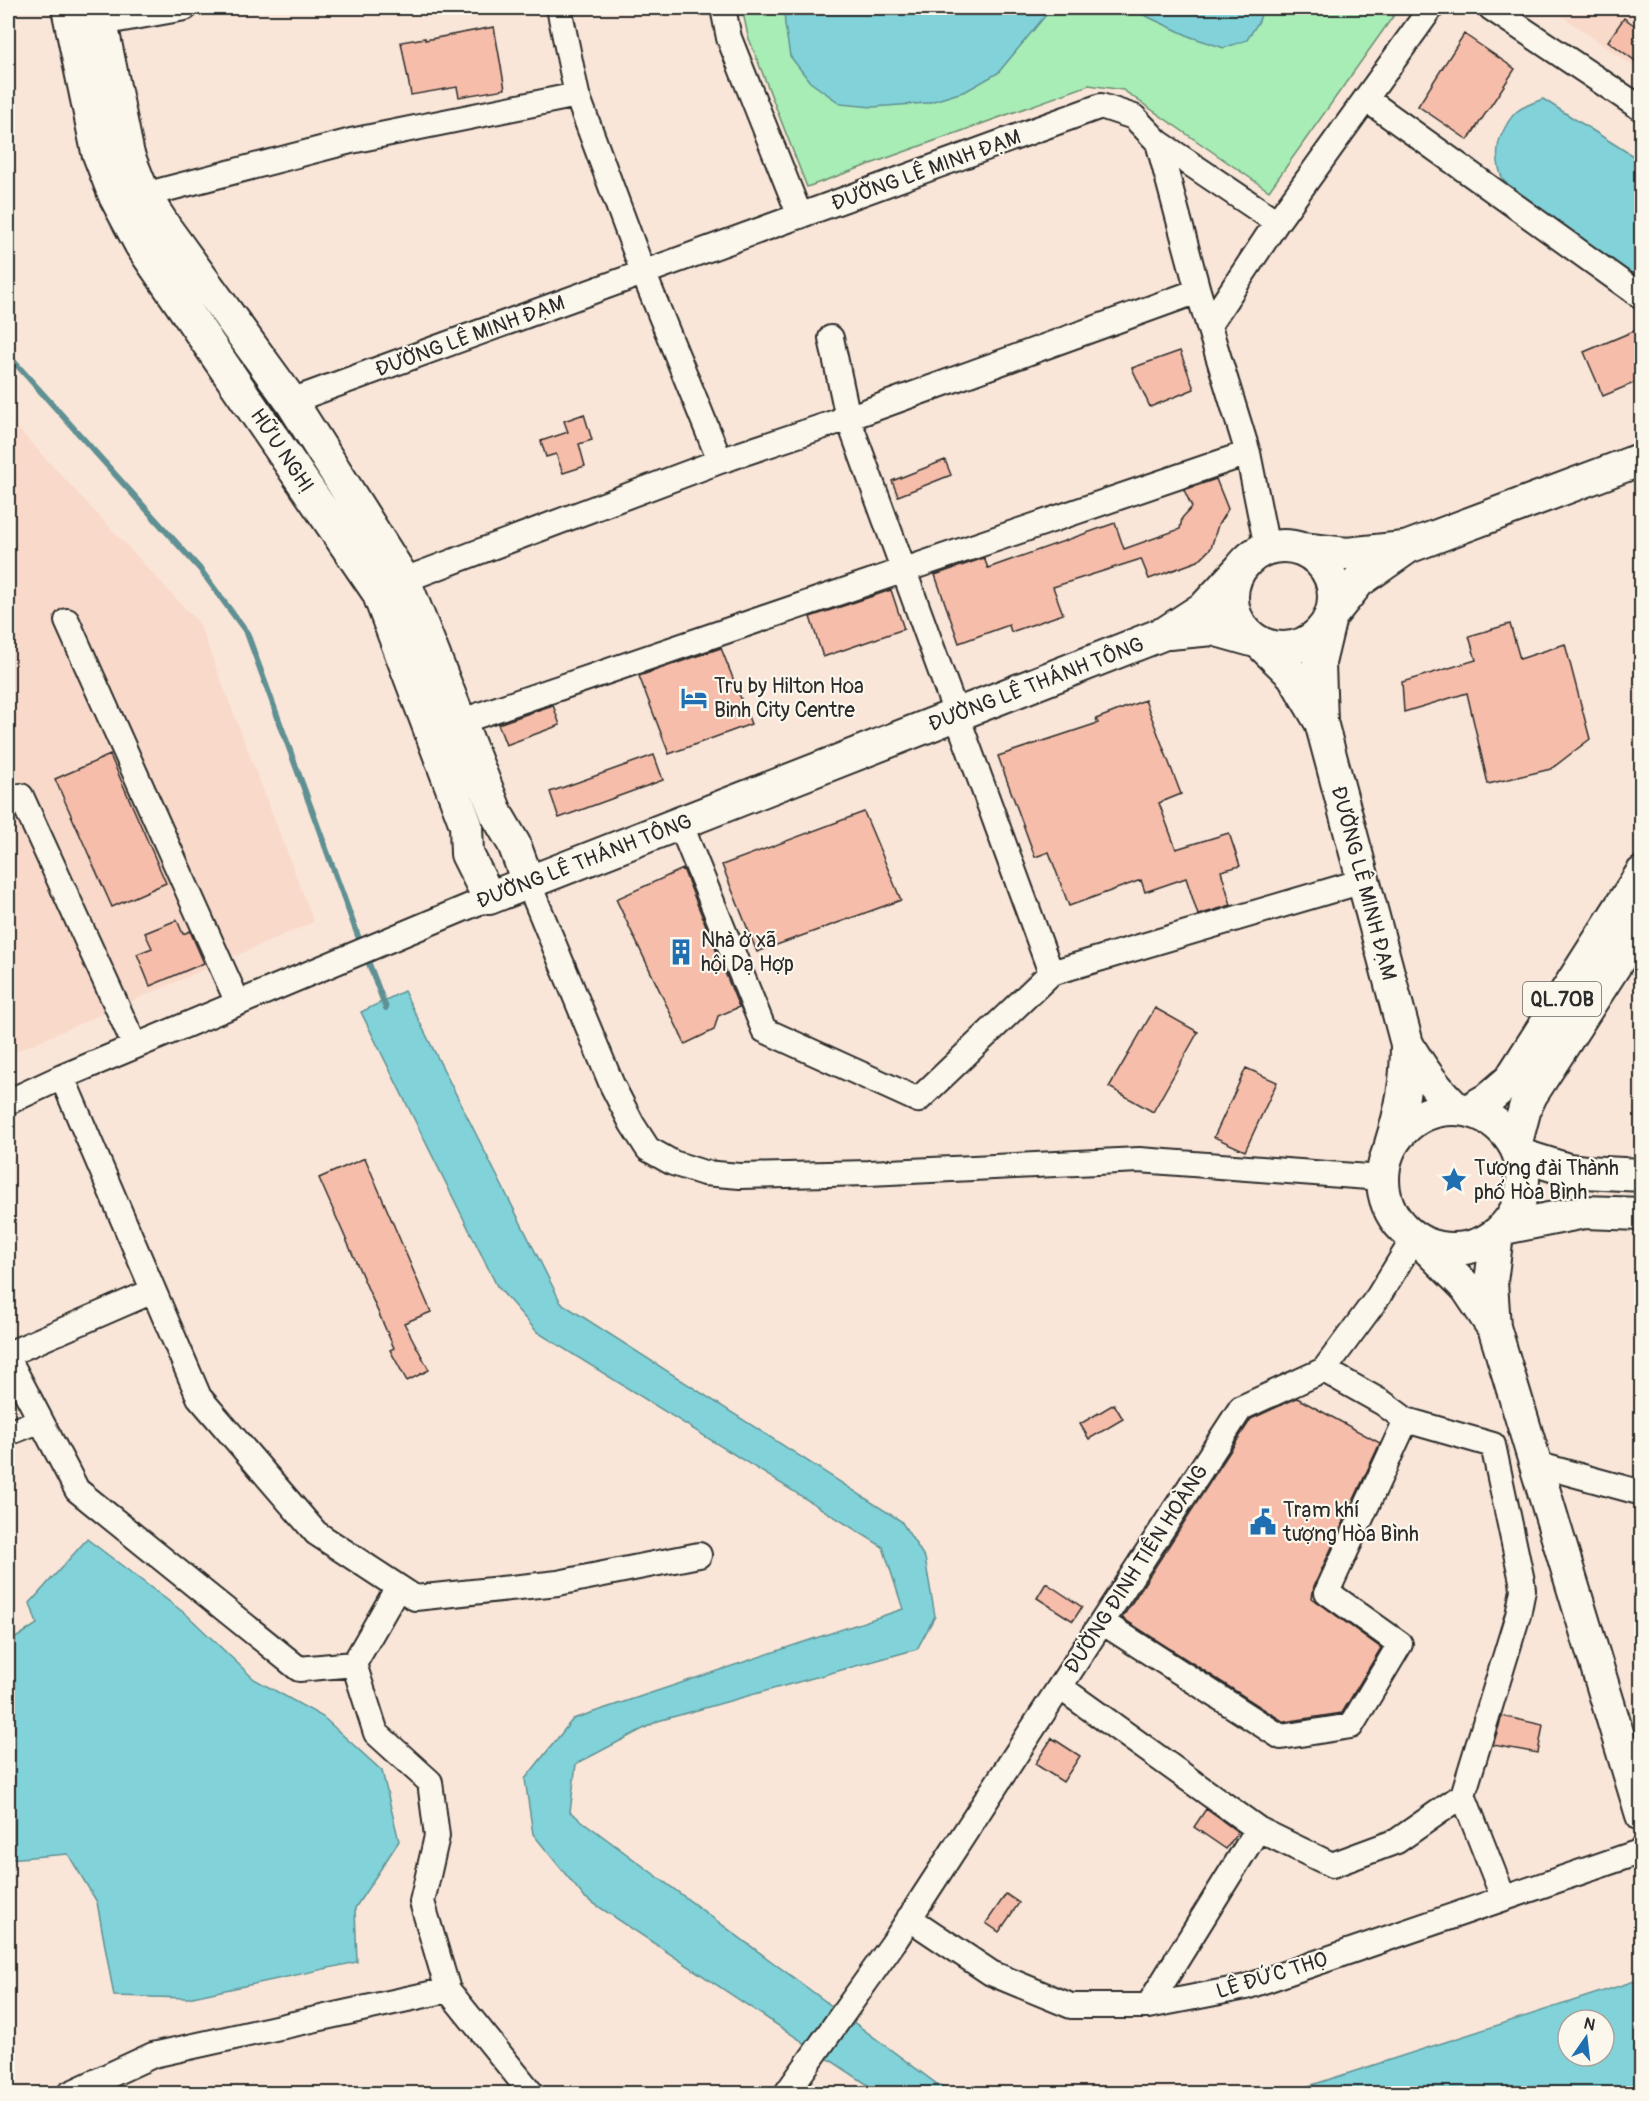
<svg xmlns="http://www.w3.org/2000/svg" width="1649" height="2101" font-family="Pangolin,sans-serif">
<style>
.built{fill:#f9daca}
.green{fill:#a8ecb6;stroke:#6a8c70;stroke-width:1.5}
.water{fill:#81d3d9;stroke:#5f9093;stroke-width:1.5;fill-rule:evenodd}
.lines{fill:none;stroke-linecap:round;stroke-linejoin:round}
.stream{stroke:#5f9093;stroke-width:6}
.building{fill:#f6beaa;stroke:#2b2b2b;stroke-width:1.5}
.minor-casing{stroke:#2b2b2b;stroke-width:28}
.major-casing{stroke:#2b2b2b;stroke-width:36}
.minor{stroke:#fbf7ec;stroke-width:24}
.major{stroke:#fbf7ec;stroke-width:32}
.labels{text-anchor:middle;stroke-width:4.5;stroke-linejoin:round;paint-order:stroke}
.shield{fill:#fbf7ec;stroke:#696865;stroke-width:1.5}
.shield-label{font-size:20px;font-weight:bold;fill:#2b2b2b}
.street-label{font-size:21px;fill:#2b2b2b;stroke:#fbf7ec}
.poi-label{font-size:21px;fill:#2b2b2b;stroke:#fbf7ec;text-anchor:start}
</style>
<rect width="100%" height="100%" fill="#fae6d8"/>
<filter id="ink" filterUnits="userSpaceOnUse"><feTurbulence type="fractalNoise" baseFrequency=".0167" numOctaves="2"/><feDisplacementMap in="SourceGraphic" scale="12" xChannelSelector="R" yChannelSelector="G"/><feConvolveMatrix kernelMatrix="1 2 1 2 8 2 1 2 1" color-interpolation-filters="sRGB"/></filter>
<g filter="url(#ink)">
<path class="built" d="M 1550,8 L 1641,8 L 1641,72 Z
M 8,418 L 199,623 L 314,922 L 8,1055 Z"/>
<path class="green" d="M 742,8 L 1399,8 L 1269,191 L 1123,90 L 1089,85 L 807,187 L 748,36 Z"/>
<path class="water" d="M 784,8 L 1056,8 L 1050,10 L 998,73 L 966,91 L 927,103 L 873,107 L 841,104 L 810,82 L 790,56 L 785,25 Z
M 1129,8 L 1263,8 L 1259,21 L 1247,40 L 1224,48 L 1191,37 Z
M 1543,99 L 1641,161 L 1641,277 L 1636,277 C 1599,251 1557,230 1523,200 C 1518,195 1510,190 1506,184 C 1497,172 1495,150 1501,136 C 1512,111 1518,108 1543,99 Z
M 404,991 L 561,1303 L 901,1521 L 925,1558 L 935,1616 L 917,1649 L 658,1721 L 576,1764 L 570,1812 L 937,2084 L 958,2093 L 880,2093 L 584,1897 L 533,1834 L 525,1779 L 573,1719 L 903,1609 L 883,1547 L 537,1332 L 497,1286 L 361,1012 Z
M 87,1539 L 187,1615 L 254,1679 L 323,1717 L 382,1771 L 399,1841 L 355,1908 L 357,1962 L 188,1998 L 114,1996 L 97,1902 L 68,1854 L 8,1859 L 8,1643 L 37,1624 L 30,1603 Z
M 1641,1979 L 1641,2093 L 1287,2093 ZM 1568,2020 L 1604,2020 L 1604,2056 L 1568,2056 Z"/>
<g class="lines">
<path class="stream" d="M 8,355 L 200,569 L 247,633 L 362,947
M 366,956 L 386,1008"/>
</g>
<path class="building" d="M 1624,18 L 1641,30 L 1641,65 L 1608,41 Z
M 494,27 L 505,89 L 459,97 L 457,87 L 411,95 L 401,42 L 425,38 L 425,40 Z
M 1464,34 L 1515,69 L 1468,140 L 1418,106 Z
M 1641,328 L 1641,380 L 1603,396 L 1584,352 Z
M 1180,351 L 1194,389 L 1150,407 L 1132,368 Z
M 584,414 L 592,440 L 579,444 L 585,466 L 563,473 L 556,454 L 546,457 L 541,441 L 568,432 L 564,421 Z
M 945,460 L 951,475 L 898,496 L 892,481 Z
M 1216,479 L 1228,509 L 1218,525 L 1211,548 L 1198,561 L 1149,579 L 1141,559 L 1053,587 L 1063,614 L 1011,632 L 1009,625 L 959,643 L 935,575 L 984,558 L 988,568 L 1115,523 L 1124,549 L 1180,529 L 1182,518 L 1192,507 L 1184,490 Z
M 891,590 L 904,629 L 823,657 L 810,617 Z
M 1510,624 L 1520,659 L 1565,644 L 1590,739 L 1551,769 L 1488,784 L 1467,693 L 1404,712 L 1402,682 L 1476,660 L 1469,636 Z
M 721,648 L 751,724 L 669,754 L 639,676 Z
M 1145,700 L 1181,794 L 1159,803 L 1176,849 L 1229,833 L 1240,866 L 1221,871 L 1231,905 L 1198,915 L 1186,878 L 1145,892 L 1141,880 L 1069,906 L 1049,852 L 1035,857 L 998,756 L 1098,723 L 1096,719 Z
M 553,705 L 560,725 L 506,745 L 498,724 Z
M 110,755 L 166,883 L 112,907 L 55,779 Z
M 654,755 L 663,780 L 559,818 L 550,792 Z
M 864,812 L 901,900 L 757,952 L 722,865 Z
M 683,869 L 739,1007 L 718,1016 L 714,1030 L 685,1044 L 616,899 Z
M 177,920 L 183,934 L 190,931 L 204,963 L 150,986 L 137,954 L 152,948 L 145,933 Z
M 1155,1008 L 1198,1032 L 1153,1112 L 1109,1087 Z
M 1246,1068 L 1277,1082 L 1245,1151 L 1214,1137 Z
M 365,1158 L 431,1312 L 404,1323 L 429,1370 L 407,1381 L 390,1350 L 394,1348 L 319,1178 Z
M 1297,1398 L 1380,1443 L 1314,1586 L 1312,1598 L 1381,1648 L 1342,1713 L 1284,1722 L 1122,1618 L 1251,1419 Z
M 1114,1404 L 1123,1419 L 1089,1439 L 1080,1424 Z
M 1046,1583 L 1082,1607 L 1073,1621 L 1037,1598 Z
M 1502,1716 L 1543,1725 L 1538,1753 L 1493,1745 Z
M 1052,1738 L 1080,1756 L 1063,1782 L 1035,1764 Z
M 1206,1809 L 1238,1832 L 1226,1849 L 1194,1827 Z
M 1006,1894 L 1019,1903 L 999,1932 L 986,1923 Z"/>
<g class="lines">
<g class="minor-casing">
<path id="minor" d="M 559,8 L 577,95 L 643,272 L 720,461
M 723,8 L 729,38 L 800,216
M 1491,8 L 1642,109
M 101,23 L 185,8
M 1366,99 L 1642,297
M 1158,142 L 1277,222
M 144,195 L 351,141 L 577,95
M 1209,325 L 1277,222 L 1431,8
M 291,401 L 1101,106 L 1134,117 L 1158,142 L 1198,291 L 1248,453 L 1267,548
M 404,580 L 720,461 L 848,418 L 1198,291
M 67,621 L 238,1003
M 459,722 L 1248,453
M 21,796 L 135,1046
M 680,823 L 764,1030 L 918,1100 L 1051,973 L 848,418 L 831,338
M 528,882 L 612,1085 L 632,1124 L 648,1149 L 673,1163 L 704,1173 L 740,1176 L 869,1173 L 1139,1160 L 1382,1178
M 1051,973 L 1363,881
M 62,1077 L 199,1397 L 316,1533 L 415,1598 L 558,1583 L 699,1555
M 8,1102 L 62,1077 L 489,898
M 8,1354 L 153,1291
M 8,1358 L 77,1490 L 299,1669 L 354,1664
M 1406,1420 L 1493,1445 L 1522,1581 L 1523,1590 L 1518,1615 L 1463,1795 L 1503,1897
M 8,1433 L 39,1421
M 1536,1464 L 1642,1493
M 398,1587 L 354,1664 L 376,1733 L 430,1782 L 437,1836 L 422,1902 L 448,1990
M 1102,1622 L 1281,1737 L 1351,1726 L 1400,1644 L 1327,1592 L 1406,1420 L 1383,1403 L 1324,1370
M 1060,1687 L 1258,1829 L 1148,2006
M 1258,1829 L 1332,1865 L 1397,1841 L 1463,1795
M 909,1918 L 991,1973 L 1071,2006 L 1148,2006 L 1246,1987 L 1642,1851
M 69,2094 L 153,2055 L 448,1990 L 532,2094
M 786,2094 L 894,1942 L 1241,1408 L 1324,1370 L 1378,1297 L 1414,1238"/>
</g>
<g class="major-casing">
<path id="major" d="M 68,8 L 98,152 L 115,196 L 141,245 L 378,592 L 466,825 L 467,854 L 489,898 L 1165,633 L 1205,607 L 1241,568
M 98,8 L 128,155 L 144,195 L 166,229 L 291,401 L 404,580 L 497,815 L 514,844 L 528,882
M1232 597a51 51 0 1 1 102 0a51 51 0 1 1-102 0Z
M 1301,549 L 1347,554 L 1404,548
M 1169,633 L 1213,629 L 1259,642 L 1293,675 L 1319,719
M 1407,1044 C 1421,1069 1436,1090 1457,1109
M1383 1179a70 70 0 1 1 140 0a70 70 0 1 1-140 0Z
M 1469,1110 L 1488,1099 L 1510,1080 L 1642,873
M 1391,1144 C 1402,1109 1407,1081 1407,1044 L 1321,722 L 1319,663 L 1330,617 L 1359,581 L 1408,547 L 1642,459
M 1515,1146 L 1525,1108 L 1531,1095 L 1642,923
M 1520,1155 L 1568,1170 L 1585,1172 L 1642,1175
M 1504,1228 L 1584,1212 L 1642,1214
M 1497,1234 L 1491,1282 L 1494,1327 L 1642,1815
M 1421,1242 L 1467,1288 L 1493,1327"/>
</g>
<use href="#minor" class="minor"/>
<use href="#major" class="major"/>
</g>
</g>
<defs>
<g id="hotel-bare" transform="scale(2.07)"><path d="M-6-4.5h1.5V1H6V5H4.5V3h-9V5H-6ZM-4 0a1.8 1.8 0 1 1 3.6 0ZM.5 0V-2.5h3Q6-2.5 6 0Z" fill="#1f6fb2" stroke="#fbf7ec" stroke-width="2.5" paint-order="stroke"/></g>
<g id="building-bare" transform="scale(2.07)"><path d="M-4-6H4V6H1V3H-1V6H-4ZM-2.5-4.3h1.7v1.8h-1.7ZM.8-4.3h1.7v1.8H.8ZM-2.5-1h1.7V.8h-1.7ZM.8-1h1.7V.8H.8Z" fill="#1f6fb2" stroke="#fbf7ec" stroke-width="2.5" paint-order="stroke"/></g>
<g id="sight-bare" transform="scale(2.07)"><path d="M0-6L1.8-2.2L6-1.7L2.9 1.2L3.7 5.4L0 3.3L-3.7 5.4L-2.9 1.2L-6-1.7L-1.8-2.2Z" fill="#1f6fb2" stroke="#fbf7ec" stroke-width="2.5" paint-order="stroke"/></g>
<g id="civic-bare" transform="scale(2.07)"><path d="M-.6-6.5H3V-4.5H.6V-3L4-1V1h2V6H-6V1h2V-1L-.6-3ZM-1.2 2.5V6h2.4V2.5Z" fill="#1f6fb2" stroke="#fbf7ec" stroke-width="2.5" paint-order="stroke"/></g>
</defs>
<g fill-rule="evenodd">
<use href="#hotel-bare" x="694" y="698"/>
<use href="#building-bare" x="681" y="952"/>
<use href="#sight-bare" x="1454" y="1180"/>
<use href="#civic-bare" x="1263" y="1522"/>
</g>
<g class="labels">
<rect class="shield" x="1523" y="982" width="78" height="34" rx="4.5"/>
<g class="shield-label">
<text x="1562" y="1006">QL.70B</text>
</g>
<g class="street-label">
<text transform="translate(926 170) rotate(-20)" y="7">ĐƯỜNG LÊ MINH ĐẠM</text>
<text transform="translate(470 336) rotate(-20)" y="7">ĐƯỜNG LÊ MINH ĐẠM</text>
<text transform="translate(282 450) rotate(56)" y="7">HỮU NGHỊ</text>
<text transform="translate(1036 684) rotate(-21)" y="7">ĐƯỜNG LÊ THÁNH TÔNG</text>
<text transform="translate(584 861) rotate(-21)" y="7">ĐƯỜNG LÊ THÁNH TÔNG</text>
<text transform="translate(1364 883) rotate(75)" y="7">ĐƯỜNG LÊ MINH ĐẠM</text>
<text transform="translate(1136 1569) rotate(-57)" y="7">ĐƯỜNG ĐINH TIÊN HOÀNG</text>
<text transform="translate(1272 1975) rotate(-17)" y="7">LÊ ĐỨC THỌ</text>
</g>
<g class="poi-label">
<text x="714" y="693">Tru by Hilton Hoa<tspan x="714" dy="24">Binh City Centre</tspan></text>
<text x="701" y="947">Nhà ở xã<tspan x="701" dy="24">hội Dạ Hợp</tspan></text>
<text x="1474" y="1175">Tượng đài Thành<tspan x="1474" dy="24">phố Hòa Bình</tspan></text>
<text x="1283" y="1517">Trạm khí<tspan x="1283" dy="24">tượng Hòa Bình</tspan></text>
</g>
</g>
<rect width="1649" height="2101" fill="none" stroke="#fbf7ec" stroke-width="30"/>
<rect x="15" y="15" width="1619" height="2071" fill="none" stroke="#2b2b2b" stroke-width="2" filter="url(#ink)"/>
<g transform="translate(1586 2038) rotate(14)"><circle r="28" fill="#fbf7ec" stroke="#a8a59f" stroke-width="1.5"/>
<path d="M0-4.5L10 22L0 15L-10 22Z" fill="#1f6fb2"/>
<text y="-9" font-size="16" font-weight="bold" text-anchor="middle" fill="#2b2b2b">N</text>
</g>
</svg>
